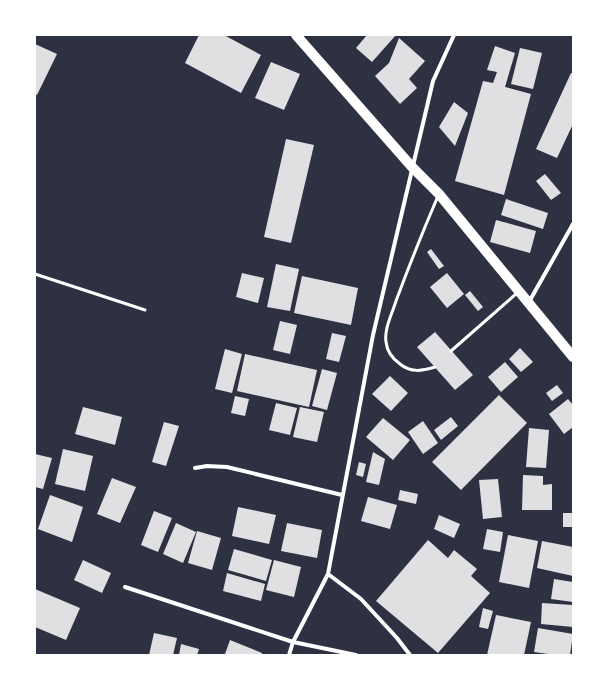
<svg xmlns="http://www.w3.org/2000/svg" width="608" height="690" font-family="'Nunito Sans',sans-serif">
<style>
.building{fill:#e0e0e3}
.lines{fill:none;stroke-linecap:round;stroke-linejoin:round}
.service{stroke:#fff;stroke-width:3}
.minor{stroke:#fff;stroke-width:4}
.primary{stroke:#fff;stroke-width:10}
</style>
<rect width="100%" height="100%" fill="#2d3142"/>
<path class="building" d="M 199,35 L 224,35 L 261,55 L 241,93 L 185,63 Z
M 367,35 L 396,35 L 372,62 L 356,48 Z
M 399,38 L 425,61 L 409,79 L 417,88 L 400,104 L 375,76 L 389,63 Z
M 35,44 L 57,54 L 37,95 L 35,94 Z
M 495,46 L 515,53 L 505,87 L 531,94 L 504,195 L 455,181 L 483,81 L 493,83 L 497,72 L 487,70 Z
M 520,48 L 542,53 L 533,89 L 511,84 Z
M 271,62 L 300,74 L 284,110 L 255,98 Z
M 571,73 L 573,73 L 573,124 L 557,158 L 536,149 Z
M 454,102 L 468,113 L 455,146 L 439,127 Z
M 286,139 L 314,145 L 291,243 L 264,237 Z
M 545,174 L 561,193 L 551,200 L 536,181 Z
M 506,199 L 548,213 L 543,229 L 501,215 Z
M 496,220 L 536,231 L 530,253 L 490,242 Z
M 431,249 L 444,266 L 439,269 L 427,252 Z
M 276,264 L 299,269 L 290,311 L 267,307 Z
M 242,273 L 264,278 L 258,303 L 236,297 Z
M 447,273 L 464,294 L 447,308 L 430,287 Z
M 302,276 L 358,288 L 351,325 L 294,313 Z
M 470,291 L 483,307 L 478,311 L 465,295 Z
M 280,321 L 297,325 L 290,354 L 273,350 Z
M 435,332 L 473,375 L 455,390 L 417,347 Z
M 332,333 L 346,336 L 339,362 L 326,359 Z
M 520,348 L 533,362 L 521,372 L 509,359 Z
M 225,349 L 242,354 L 232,393 L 215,389 Z
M 245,354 L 317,370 L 309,407 L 237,391 Z
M 505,362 L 518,377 L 501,392 L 488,377 Z
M 322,369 L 337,373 L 327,410 L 312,406 Z
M 390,376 L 408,393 L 391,411 L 372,394 Z
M 557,385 L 563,393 L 552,401 L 546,393 Z
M 499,395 L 527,423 L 461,490 L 432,462 Z
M 235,396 L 249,399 L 245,416 L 231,413 Z
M 568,399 L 573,405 L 573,427 L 564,434 L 549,414 Z
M 276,403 L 297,408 L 290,435 L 269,430 Z
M 83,407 L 122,417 L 115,445 L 75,434 Z
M 300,407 L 324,412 L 317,442 L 293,437 Z
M 451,417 L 458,426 L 441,440 L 434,430 Z
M 383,418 L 410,440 L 393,460 L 366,437 Z
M 423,421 L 438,443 L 423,454 L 408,432 Z
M 164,422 L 179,426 L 166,466 L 152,462 Z
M 529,428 L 549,430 L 546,468 L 526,467 Z
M 63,449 L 93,456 L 85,491 L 55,484 Z
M 373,452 L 385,459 L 379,485 L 366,482 Z
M 35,454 L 52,458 L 43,489 L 35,487 Z
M 359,462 L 366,464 L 363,477 L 356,475 Z
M 523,475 L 543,476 L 543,485 L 552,484 L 552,510 L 522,510 Z
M 112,478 L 136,487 L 120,523 L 97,514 Z
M 498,479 L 502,517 L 483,519 L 479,480 Z
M 400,490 L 418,494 L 416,504 L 398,500 Z
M 50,495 L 83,507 L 72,542 L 38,529 Z
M 368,497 L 397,505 L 390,529 L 361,521 Z
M 238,507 L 276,515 L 269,544 L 232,536 Z
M 154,511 L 172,518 L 158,552 L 141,545 Z
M 563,513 L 573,513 L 573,527 L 563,527 Z
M 439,515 L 460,524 L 454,538 L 434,529 Z
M 176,523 L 196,532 L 183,563 L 163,554 Z
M 287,523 L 322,530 L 317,558 L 281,551 Z
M 487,529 L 503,532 L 500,552 L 483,549 Z
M 197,531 L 221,538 L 212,570 L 188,563 Z
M 508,535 L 538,541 L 529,588 L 499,582 Z
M 428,540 L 448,558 L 454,550 L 477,569 L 471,576 L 490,593 L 438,653 L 376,601 Z
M 542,541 L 573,547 L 573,576 L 537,568 Z
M 234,549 L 272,560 L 266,581 L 228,570 Z
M 83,560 L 111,573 L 102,593 L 74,580 Z
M 274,560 L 301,567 L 294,597 L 266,590 Z
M 227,573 L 265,584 L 261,601 L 223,591 Z
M 554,579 L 573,582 L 573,602 L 551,599 Z
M 35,589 L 80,608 L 66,640 L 35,627 Z
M 542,603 L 573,605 L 573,627 L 541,624 Z
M 483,608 L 493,611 L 488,629 L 479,627 Z
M 496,615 L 531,622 L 524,655 L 487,655 Z
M 538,628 L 573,634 L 570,655 L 555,655 L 534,652 Z
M 154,633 L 177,638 L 173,655 L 149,655 Z
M 230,640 L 262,653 L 262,655 L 228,655 L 225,654 Z
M 181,644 L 199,649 L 197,655 L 179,655 Z"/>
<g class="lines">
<path class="service" d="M 35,274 L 145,310
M 451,351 L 517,293
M 435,367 C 422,371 411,373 400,364 C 393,359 387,351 386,342 C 384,329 392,314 396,301 C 409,266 423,231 438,196"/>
<path class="minor" d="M 529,302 L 573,224
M 195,468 L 207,466 L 227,467 L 342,495
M 328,574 L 361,599 L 397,638 L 410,655
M 125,587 L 293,642 L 356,655
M 289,655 L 293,642 L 328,574 L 373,335 L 433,81 L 454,35"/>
<path class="primary" d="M 296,35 L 412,167 L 439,194 L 573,357"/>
</g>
<rect width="608" height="690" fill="none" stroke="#ffffff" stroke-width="72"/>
</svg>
